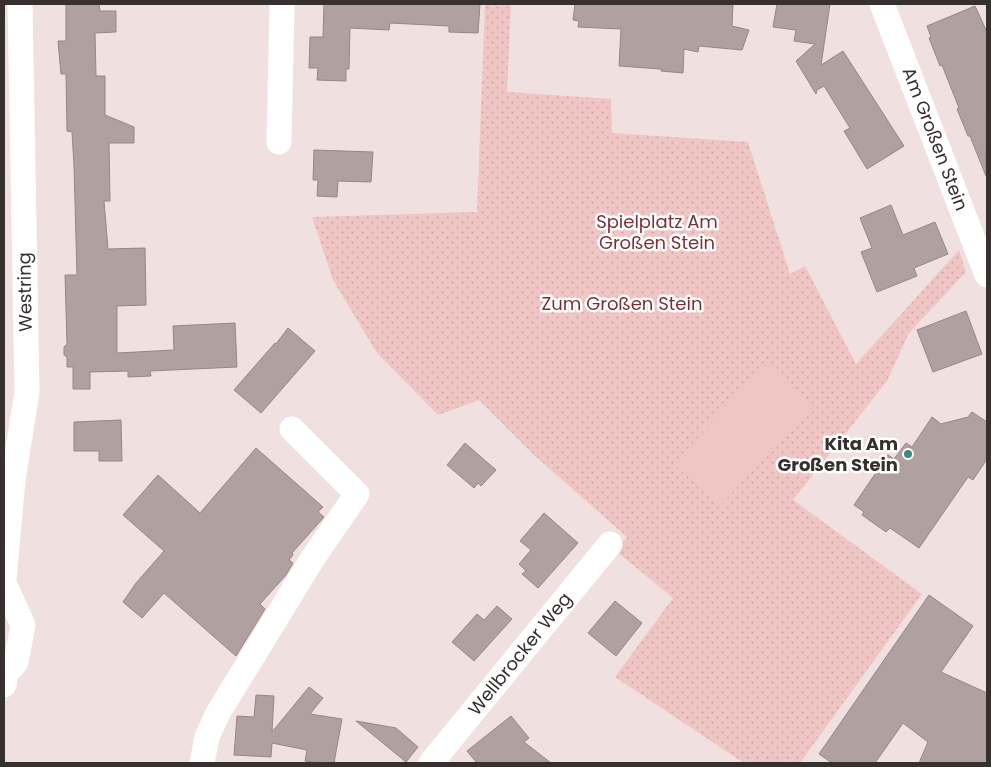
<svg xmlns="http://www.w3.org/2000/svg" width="991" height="767" font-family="Poppins,sans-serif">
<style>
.grass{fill:url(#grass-dots)}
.pitch{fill:#f0c6c5}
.building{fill:#b0a09f;stroke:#968786}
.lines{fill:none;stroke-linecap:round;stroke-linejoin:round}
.minor{stroke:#fff;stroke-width:25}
.poi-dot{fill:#42887e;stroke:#fff;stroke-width:2}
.labels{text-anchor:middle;stroke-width:5;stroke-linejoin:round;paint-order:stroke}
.street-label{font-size:18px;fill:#36302f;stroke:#fff}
.park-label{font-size:18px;fill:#7c3033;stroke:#fff}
.poi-label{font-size:18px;font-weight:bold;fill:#36302f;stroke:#fff;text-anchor:end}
</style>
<defs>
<pattern id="grass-dots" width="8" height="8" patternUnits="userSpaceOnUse" patternTransform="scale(1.25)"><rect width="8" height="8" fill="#f0c6c5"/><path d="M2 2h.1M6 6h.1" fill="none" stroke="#ceaaaa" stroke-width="1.8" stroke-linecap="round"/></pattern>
</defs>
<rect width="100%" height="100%" fill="#f0e0df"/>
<path class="grass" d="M 485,4 L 511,4 L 507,92 L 611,99 L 612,133 L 748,142 L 790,274 L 805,266 L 856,364 L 959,250 L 966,272 L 909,333 L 887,381 L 793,500 L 922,594 L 800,763 L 744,763 L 615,677 L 673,598 L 616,551 L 627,537 L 534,455 L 479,400 L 438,415 L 377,353 L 333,280 L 312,217 L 477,212 Z"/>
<path class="pitch" d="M 765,364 L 811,406 L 720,506 L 674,464 Z"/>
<path class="building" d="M 66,4 L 99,4 L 100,11 L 116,11 L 116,32 L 95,33 L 96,76 L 105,76 L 105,115 L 134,127 L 134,143 L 109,143 L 110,201 L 104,201 L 108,249 L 145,248 L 146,305 L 117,306 L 117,353 L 174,350 L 173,326 L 235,323 L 237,367 L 150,371 L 151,376 L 128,377 L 128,371 L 90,372 L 90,389 L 73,389 L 73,367 L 67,367 L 67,357 L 64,355 L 64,347 L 67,344 L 65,275 L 77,275 L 74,166 L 72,132 L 67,131 L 66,74 L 61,74 L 58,41 L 66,41 Z
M 324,4 L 480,4 L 478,33 L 449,32 L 449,26 L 390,23 L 389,30 L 350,28 L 349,69 L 346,69 L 346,81 L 317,80 L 318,68 L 309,68 L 310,37 L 323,37 Z
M 575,4 L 733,4 L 732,26 L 749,30 L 742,50 L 699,46 L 698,52 L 684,49 L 683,73 L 661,71 L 661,69 L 619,66 L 621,29 L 578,27 L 579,21 L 573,20 Z
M 777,4 L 830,4 L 821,65 L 843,51 L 904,146 L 867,169 L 844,131 L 850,128 L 824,86 L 817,90 L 816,94 L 796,61 L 815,44 L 794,41 L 796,30 L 773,27 Z
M 975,6 L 987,32 L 986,176 L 970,136 L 968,136 L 957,109 L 959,108 L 942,65 L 940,66 L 929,38 L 931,37 L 927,26 Z
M 314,150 L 373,152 L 371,182 L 338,181 L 337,197 L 317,196 L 318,180 L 313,180 Z
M 891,205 L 903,235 L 935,222 L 948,254 L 914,268 L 917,276 L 877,292 L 861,252 L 872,248 L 860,218 Z
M 966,311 L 982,354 L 933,372 L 917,330 Z
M 288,328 L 315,351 L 261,413 L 234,390 L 275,343 L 276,344 Z
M 972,412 L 987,422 L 987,459 L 973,480 L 968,477 L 919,548 L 890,528 L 886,532 L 862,515 L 864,512 L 854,505 L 888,455 L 894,459 L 906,443 L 912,447 L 932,417 L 941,424 L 968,417 Z
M 121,420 L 122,461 L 99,461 L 99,451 L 74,451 L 74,422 Z
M 465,443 L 496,470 L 481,486 L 478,483 L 474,488 L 447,465 Z
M 256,448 L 323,507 L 318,512 L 324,517 L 292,553 L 293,555 L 289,560 L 293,563 L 286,575 L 260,604 L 265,609 L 236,656 L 164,593 L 142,618 L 123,602 L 136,583 L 164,551 L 123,515 L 158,475 L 200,513 Z
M 544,513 L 578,543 L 538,588 L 522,574 L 526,571 L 519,564 L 531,550 L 520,541 Z
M 929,595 L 973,626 L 941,672 L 987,693 L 987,763 L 919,763 L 928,742 L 903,723 L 875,763 L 832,763 L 819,754 Z
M 615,601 L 642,623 L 616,656 L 588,633 Z
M 497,606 L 512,619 L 474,661 L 452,642 L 477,614 L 484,620 Z
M 309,687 L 323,698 L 310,714 L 342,719 L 334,763 L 319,763 L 305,761 L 307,750 L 272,743 L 271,757 L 234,755 L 237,716 L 254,717 L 256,695 L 274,696 L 272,732 Z
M 511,716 L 529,738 L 524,742 L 551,763 L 477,763 L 467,751 Z
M 356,721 L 396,728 L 418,747 L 406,762 Z"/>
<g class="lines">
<path class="minor" d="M 882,4 L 987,275
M 279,142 L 282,4
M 4,579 L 13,480 L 27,392 L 20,4
M 4,583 L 23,625 L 16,662 L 6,673 L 4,685
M 202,763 L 207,737 L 218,713 L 313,558 L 357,494 L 292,429
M 431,763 L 610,544"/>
</g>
<circle class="poi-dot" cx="908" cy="454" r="5"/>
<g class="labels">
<g class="street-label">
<text transform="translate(935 139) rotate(69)" y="6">Am Großen Stein</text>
<text transform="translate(25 292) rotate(-91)" y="6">Westring</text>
<text transform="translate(520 654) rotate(-51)" y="6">Wellbrocker Weg</text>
</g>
<g class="park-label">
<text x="657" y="228">Spielplatz Am<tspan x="657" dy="21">Großen Stein</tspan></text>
<text x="622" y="310">Zum Großen Stein</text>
</g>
<g class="poi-label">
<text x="898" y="450">Kita Am<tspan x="898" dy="21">Großen Stein</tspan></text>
</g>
</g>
<rect width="991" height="767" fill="none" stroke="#36302f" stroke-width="10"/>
</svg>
